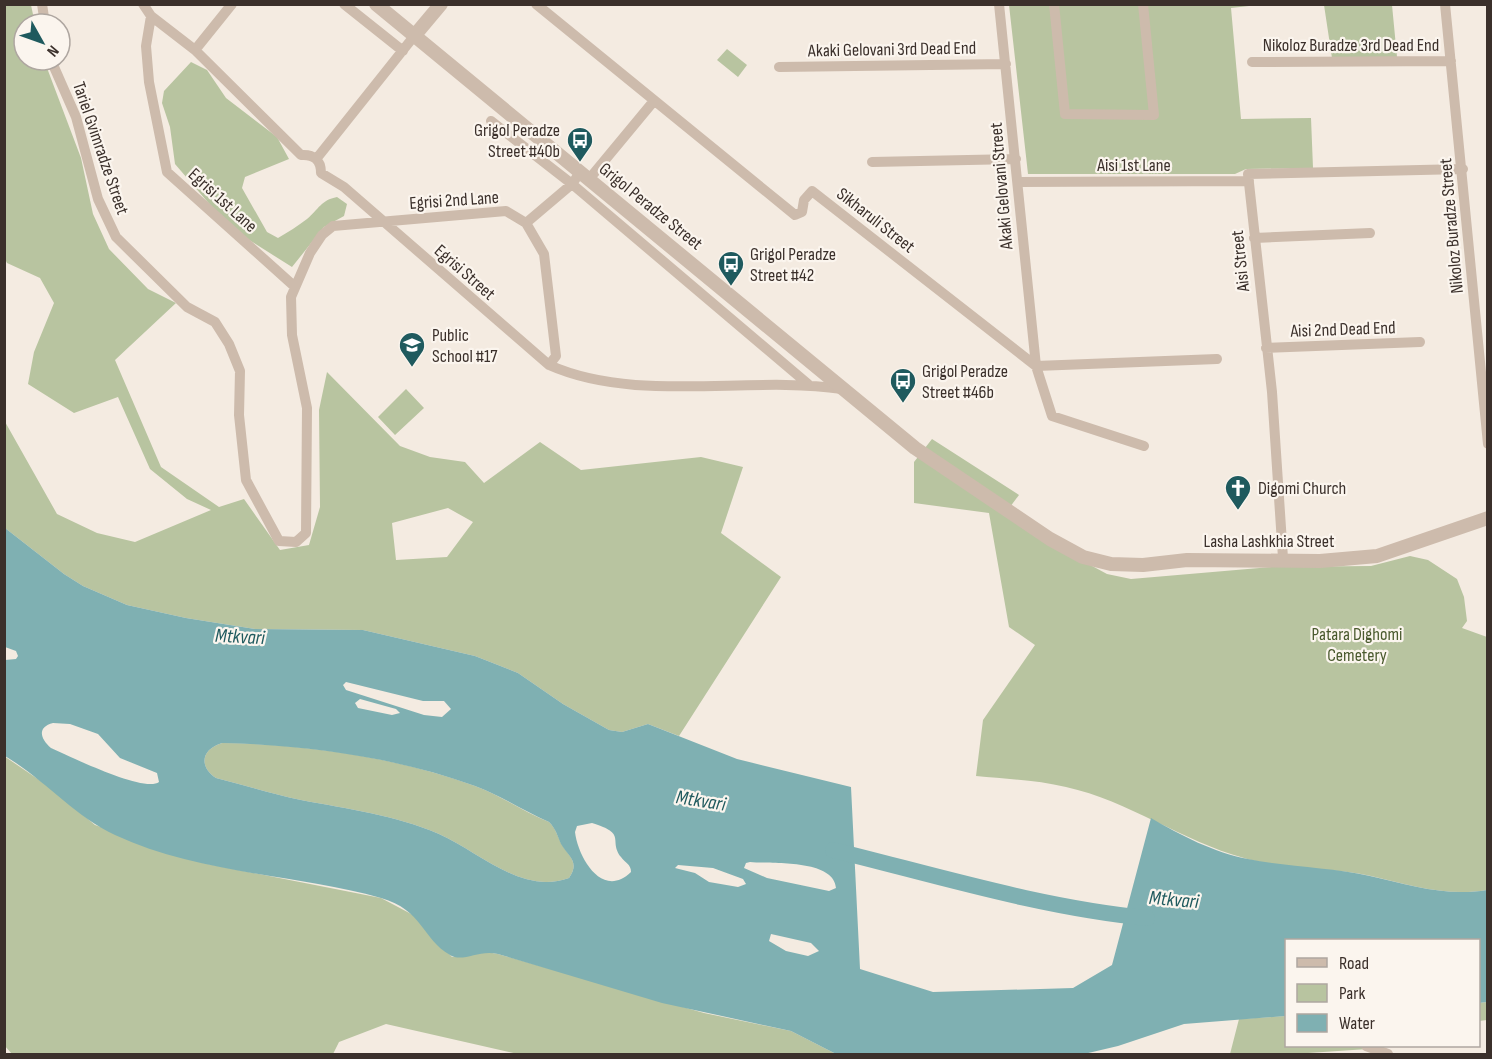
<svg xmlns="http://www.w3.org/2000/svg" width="1492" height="1059" font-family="'Sofia Sans Condensed',sans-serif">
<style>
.green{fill:#b8c4a0;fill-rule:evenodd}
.water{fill:#7fb0b2;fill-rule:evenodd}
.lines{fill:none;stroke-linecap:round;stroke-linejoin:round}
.river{stroke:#7fb0b2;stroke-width:16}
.minor{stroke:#cdbbac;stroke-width:10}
.tertiary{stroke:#cdbbac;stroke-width:14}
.labels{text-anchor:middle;stroke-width:4.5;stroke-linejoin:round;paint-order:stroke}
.street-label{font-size:18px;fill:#3b302b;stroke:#fbf5ee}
.poi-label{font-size:18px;fill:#3b302b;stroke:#fbf5ee;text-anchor:start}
.park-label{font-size:18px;fill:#4a5a2e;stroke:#fbf5ee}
.water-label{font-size:20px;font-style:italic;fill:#1f5a5e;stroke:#fbf5ee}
</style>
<rect width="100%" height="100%" fill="#f4ebe1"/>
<path class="green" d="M 4,5 L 31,5 L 35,24 L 24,24 L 24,60 L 44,60 L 81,158 L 93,214 L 109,249 L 148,289 L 176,303 L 115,360 L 161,467 L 219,507 L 244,499 L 280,550 L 309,545 L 320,507 L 319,410 L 327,372 L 400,446 L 430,457 L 465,462 L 484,483 L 540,442 L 581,470 L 701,457 L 743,467 L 721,533 L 781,577 L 679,736 L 648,724 L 622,732 L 609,730 L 563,704 L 518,673 L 475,656 L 363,630 L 255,629 L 186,618 L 127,605 L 83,586 L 64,574 L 5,528 L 4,420 L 57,514 L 97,533 L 135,542 L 211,510 L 187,499 L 150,469 L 118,397 L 74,413 L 28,384 L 34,352 L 54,303 L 40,278 L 7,263 L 5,259 ZM 448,508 L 473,522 L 447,557 L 396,560 L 392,523 Z
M 1009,5 L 1258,5 L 1231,8 L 1241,119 L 1311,118 L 1313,168 L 1246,169 L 1235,174 L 1028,174 Z
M 1324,5 L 1392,5 L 1397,57 L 1332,58 Z
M 727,49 L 747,65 L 738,77 L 717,60 Z
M 191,62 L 207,70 L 226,98 L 277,137 L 289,159 L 245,177 L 242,188 L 267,232 L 278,238 C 288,232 298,226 307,219 C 319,209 321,200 337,197 L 347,204 L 344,216 L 324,227 L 292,267 L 230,228 L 175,164 L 170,127 L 162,103 L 164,91 Z
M 406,389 L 424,408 L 395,435 L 378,417 Z
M 932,439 L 1019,495 L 1004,515 L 1029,532 L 1107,574 L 1131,579 L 1271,567 L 1371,566 L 1410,556 L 1428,560 L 1457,579 L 1464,597 L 1467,621 L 1462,628 L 1487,637 L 1487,890 C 1447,897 1410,885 1371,876 C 1329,867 1285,870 1244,858 C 1182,841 1129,801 1066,787 C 1037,780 1005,779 976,776 L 983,720 L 1035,645 L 1009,627 L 989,513 L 914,503 L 914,462 Z
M 222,743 C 306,744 396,757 475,786 C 500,795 524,812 549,822 C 556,829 557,835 561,843 C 569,857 580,862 569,878 C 521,895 480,852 439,834 C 395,815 348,809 301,800 C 273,794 244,785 216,778 C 198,766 202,749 222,743 Z
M 4,756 L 51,788 L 95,825 L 208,864 L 381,898 L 415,916 L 452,957 C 468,956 482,950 498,954 L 704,1013 L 791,1031 L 836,1054 L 518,1054 L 386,1024 L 339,1042 L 333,1054 L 12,1054 L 4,1045 Z
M 1487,1002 L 1487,1020 L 1479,1021 L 1479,1003 Z
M 1286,1016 L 1286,1046 L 1372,1046 L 1394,1054 L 1382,1054 L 1368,1049 L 1293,1054 L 1230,1054 L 1239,1019 Z"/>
<path class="water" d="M 5,528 L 64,574 L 83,586 L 127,605 L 186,618 L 255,629 L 363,630 L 475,656 L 518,673 L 563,704 L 609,730 L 622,732 L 648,724 L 737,759 L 851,787 L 860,969 L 933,992 L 1073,988 L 1112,965 L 1151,818 C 1180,835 1215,853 1248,859 C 1288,867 1330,867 1370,876 C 1410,885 1447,897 1487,890 L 1487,1002 L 1479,1003 L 1478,940 L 1286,940 L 1286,1016 L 1184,1024 L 1118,1046 L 1084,1054 L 836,1054 L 791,1031 L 662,1003 L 498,954 C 479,949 463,963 450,955 C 422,939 423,910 381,898 C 294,874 199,874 115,835 C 74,816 44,779 5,756 L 5,660 L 16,659 L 18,656 L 16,651 L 5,647 ZM 346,682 L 423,701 L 444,701 L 451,709 L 442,717 L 424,715 L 346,690 L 343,685 ZM 360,699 L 396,709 L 400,713 L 392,715 L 358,708 L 355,703 ZM 53,723 L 70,724 L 98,734 L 120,758 L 157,773 L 159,782 C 144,793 69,756 51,748 C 40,739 37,727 53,723 ZM 222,743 C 306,745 395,757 475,786 C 500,795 524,811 549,822 C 556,829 557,835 561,844 C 569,857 580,862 569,878 C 521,895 480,852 439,834 C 395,815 348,809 301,800 C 273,794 244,785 216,778 C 198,766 202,749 222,743 ZM 592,823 C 628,834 608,840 621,857 C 625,863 631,864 631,872 C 602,900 578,857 575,832 L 577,826 ZM 750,862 C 771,864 834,859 836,888 L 829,891 L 767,878 L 744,868 L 746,863 ZM 678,865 L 713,868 L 743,879 L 746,884 L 738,887 L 709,882 L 695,873 L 675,868 ZM 771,934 L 811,943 L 819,951 L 808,956 L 786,951 L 769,941 Z"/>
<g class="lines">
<path class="river" d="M 833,850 C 935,875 1042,908 1147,918"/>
<path class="minor" d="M 42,4 L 45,24
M 143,4 L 151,16 L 195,50 L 301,155 C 314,154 321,160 321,173 L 344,187 L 549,365 C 637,404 748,375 842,389
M 344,4 L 403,51
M 536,4 L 795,215 L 802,212 L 804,200 L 812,191 L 1036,366 L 1217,359
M 999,4 L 1036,366 L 1052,416 L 1144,446
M 1054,4 L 1065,114 L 1154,115 L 1143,4
M 1445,4 L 1488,444
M 151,16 L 146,46 L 149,82 L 167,172 L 294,286
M 195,50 L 232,4
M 51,60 L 76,117 L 98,199 L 116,237 L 187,307 L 215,322 L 229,344 L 240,371 L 239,415 L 246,480 L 279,541 L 296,542 L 306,533 L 307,408 L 292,335 L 291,297 L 310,253 L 322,235 L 333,226 L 506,211 L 526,223 L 572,184 L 581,171
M 1252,62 L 1451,61
M 779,67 L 1006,64
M 491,121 L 572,184 L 808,384
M 317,158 L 415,35
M 872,162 L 1016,159
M 590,178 L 653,102
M 1019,182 L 1249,181
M 526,223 L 544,254 L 556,356 L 549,365
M 1254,238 L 1370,233
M 1266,348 L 1420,342
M 1283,558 L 1272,392 L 1248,174 L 1463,169
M 1366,1046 L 1388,1054"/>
<path class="tertiary" d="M 376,4 L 915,448 L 1050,539 L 1083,557 L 1111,564 L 1143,565 L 1187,560 L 1320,561 L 1377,556 L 1488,518
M 415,35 L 441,4"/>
</g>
<defs>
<g id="bus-pin" transform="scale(1.35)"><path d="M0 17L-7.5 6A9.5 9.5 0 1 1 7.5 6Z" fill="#1f5a5e" stroke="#fbf5ee"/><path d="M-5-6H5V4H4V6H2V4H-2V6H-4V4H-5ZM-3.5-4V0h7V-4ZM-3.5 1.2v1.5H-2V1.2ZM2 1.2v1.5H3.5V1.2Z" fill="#fff"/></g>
<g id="school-pin" transform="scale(1.35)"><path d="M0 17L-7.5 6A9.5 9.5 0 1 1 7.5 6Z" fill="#1f5a5e" stroke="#fbf5ee"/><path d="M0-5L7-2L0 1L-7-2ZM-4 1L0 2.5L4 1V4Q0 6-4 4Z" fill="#fff"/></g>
<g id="church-pin" transform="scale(1.35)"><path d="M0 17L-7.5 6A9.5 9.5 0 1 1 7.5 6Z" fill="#1f5a5e" stroke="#fbf5ee"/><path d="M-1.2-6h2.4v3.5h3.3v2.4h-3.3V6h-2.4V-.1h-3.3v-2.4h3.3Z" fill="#fff"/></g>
</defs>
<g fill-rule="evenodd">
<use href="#bus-pin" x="580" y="140"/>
<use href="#bus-pin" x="731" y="264"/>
<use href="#school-pin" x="412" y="345"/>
<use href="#bus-pin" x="903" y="381"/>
<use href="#church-pin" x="1238" y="488"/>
</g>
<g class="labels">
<g class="street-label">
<text x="1351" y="51">Nikoloz Buradze 3rd Dead End</text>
<text transform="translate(892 49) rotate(-1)" y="6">Akaki Gelovani 3rd Dead End</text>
<text transform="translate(101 148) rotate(71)" y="6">Tariel Gvimradze Street</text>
<text x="1134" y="171">Aisi 1st Lane</text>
<text transform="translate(1001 186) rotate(-95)" y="6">Akaki Gelovani Street</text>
<text transform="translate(223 200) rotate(42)" y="6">Egrisi 1st Lane</text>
<text transform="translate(454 200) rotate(-4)" y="6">Egrisi 2nd Lane</text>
<text transform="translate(651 206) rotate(39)" y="6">Grigol Peradze Street</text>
<text transform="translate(876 220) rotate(38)" y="6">Sikharuli Street</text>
<text transform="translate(1451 226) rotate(-95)" y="6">Nikoloz Buradze Street</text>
<text transform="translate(1240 261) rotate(-96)" y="6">Aisi Street</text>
<text transform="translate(465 272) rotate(41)" y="6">Egrisi Street</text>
<text transform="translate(1343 329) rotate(-2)" y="6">Aisi 2nd Dead End</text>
<text x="1269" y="547">Lasha Lashkhia Street</text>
</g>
<g class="poi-label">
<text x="560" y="136" text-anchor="end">Grigol Peradze<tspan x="560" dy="21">Street #40b</tspan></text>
<text x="750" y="260">Grigol Peradze<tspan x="750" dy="21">Street #42</tspan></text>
<text x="432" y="341">Public<tspan x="432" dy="21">School #17</tspan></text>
<text x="922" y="377">Grigol Peradze<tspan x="922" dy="21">Street #46b</tspan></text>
<text x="1258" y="494">Digomi Church</text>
</g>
<g class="park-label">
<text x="1357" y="640">Patara Dighomi<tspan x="1357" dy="21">Cemetery</tspan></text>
</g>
<g class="water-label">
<text transform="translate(240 636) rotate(3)" y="7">Mtkvari</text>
<text transform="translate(701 800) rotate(9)" y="7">Mtkvari</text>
<text transform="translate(1174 899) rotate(5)" y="7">Mtkvari</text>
</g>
</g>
<rect width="1492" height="1059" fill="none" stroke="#3b302b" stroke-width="12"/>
<rect x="1285" y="939" width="195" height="108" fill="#fbf5ee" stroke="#aea6a0" stroke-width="1.5"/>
<rect x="1297" y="958" width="30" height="9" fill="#cdbbac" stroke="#aea6a0" stroke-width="1.5"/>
<text x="1339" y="969" font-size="18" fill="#3b302b">Road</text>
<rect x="1297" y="984" width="30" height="18" fill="#b8c4a0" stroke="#aea6a0" stroke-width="1.5"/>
<text x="1339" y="999" font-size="18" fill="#3b302b">Park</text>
<rect x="1297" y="1014" width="30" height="18" fill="#7fb0b2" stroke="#aea6a0" stroke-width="1.5"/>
<text x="1339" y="1029" font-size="18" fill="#3b302b">Water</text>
<g transform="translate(42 42) rotate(130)"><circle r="28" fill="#fbf5ee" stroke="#aea6a0" stroke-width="1.5"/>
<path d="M0-4.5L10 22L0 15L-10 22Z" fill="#1f5a5e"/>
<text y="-9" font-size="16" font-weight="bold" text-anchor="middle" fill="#3b302b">N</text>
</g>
</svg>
